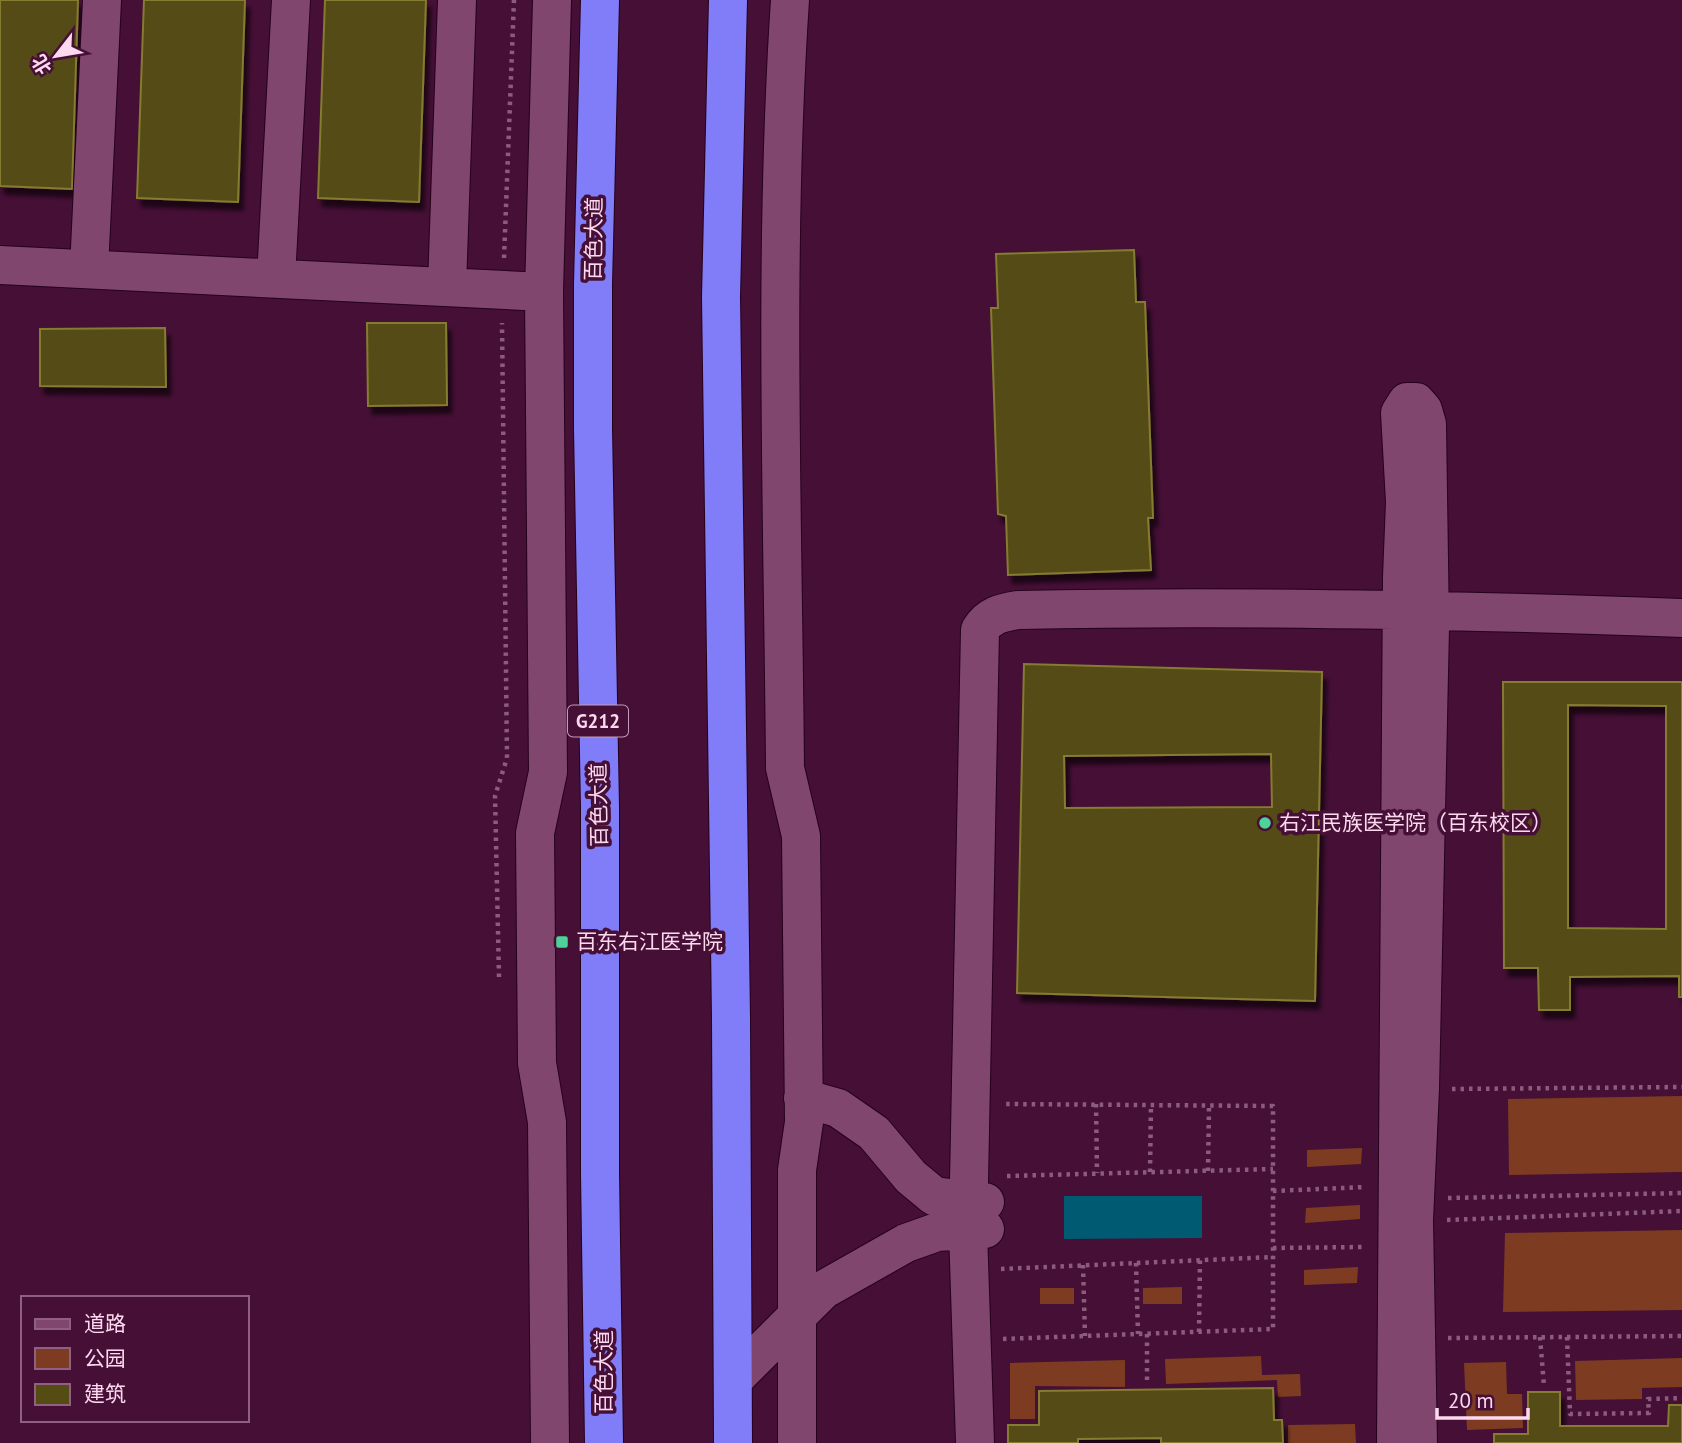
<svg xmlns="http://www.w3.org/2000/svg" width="1682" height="1443" font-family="'PT Sans','Noto Sans SC',sans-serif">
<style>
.green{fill:#7d3c21}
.water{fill:#005a71}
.building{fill:#544c12;stroke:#857b32;stroke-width:2;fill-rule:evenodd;filter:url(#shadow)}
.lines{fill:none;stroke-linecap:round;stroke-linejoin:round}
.minor-casing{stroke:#25001b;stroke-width:40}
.highway-casing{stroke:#25001b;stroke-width:40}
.path{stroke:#8c5c7c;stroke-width:4.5;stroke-dasharray:3.5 5;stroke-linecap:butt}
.minor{stroke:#81466d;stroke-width:38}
.highway{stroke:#817df9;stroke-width:38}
.poi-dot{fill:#4dd39a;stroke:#460f36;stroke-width:2.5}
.labels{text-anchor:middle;stroke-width:7;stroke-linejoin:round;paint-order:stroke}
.shield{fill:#460f36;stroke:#c59cb7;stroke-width:2}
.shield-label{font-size:19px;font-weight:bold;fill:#fcd9ee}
.street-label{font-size:21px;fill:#fcd9ee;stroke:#460f36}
.poi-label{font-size:21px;fill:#fcd9ee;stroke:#460f36;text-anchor:start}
</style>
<defs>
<filter id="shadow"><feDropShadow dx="4.5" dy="8" stdDeviation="2" flood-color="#0009"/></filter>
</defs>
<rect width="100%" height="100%" fill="#460f36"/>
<path class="green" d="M 1682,1096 L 1682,1172 L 1509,1175 L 1508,1099 Z
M 1362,1148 L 1361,1164 L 1307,1167 L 1307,1150 Z
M 1360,1205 L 1360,1219 L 1305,1223 L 1306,1208 Z
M 1682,1230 L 1682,1310 L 1503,1312 L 1505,1233 Z
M 1358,1267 L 1357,1283 L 1304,1285 L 1304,1270 Z
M 1182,1287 L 1182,1304 L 1143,1304 L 1143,1288 Z
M 1040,1288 L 1074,1288 L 1074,1304 L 1040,1304 Z
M 1261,1356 L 1262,1375 L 1300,1374 L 1301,1396 L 1278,1397 L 1277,1380 L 1166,1384 L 1165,1359 Z
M 1682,1358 L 1682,1387 L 1642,1388 L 1642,1399 L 1576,1400 L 1575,1361 Z
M 1125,1360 L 1125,1387 L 1035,1386 L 1035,1419 L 1010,1419 L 1010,1363 Z
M 1506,1362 L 1507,1394 L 1522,1394 L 1523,1428 L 1467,1430 L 1464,1363 Z
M 1355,1424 L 1356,1443 L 1288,1443 L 1288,1425 Z"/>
<path class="water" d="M 1064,1196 L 1202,1196 L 1202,1238 L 1064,1239 Z"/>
<path class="building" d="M 0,0 L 78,0 L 72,189 L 0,186 Z
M 144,0 L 245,0 L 238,202 L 137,198 Z
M 325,0 L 426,0 L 419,202 L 318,198 Z
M 1134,250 L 1136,302 L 1145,302 L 1153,518 L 1148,518 L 1151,570 L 1008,575 L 1006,516 L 998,514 L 991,308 L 998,308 L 996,254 Z
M 367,323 L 446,323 L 447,405 L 368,406 Z
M 165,328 L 166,387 L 40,386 L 40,329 Z
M 1024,664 L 1322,672 L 1315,1001 L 1017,993 ZM 1271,754 L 1272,807 L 1065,808 L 1064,756 Z
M 1503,682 L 1682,682 L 1682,997 L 1679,997 L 1679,976 L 1570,977 L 1570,1010 L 1539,1010 L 1538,968 L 1504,968 ZM 1568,705 L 1666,706 L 1666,929 L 1568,928 Z
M 1273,1388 L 1274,1420 L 1282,1420 L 1283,1443 L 1161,1443 L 1161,1438 L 1078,1439 L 1078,1443 L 1008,1443 L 1008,1425 L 1039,1425 L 1039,1391 Z
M 1528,1392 L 1560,1392 L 1560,1426 L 1668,1426 L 1669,1405 L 1682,1405 L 1682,1443 L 1494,1443 L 1494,1434 L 1528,1434 Z"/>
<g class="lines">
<g class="minor-casing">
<path id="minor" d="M 790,0 C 773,255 783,512 785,768 L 801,836 L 804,1122 L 797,1170 L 797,1443
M 0,265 L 544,292
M 89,269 L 102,0
M 276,278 L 291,0
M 447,286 L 457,0
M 803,1098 L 838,1108 L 874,1133 L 911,1177 L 934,1196 L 985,1202
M 733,1380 L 823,1290 L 906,1243 L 937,1232 L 985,1229
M 550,1443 L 547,1122 L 537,1063 L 535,833 L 548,772 L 544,292 L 552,0
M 975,1443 L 968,1231 L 980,630 C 989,615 1001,613 1018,610 C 1240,605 1461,610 1682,618
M 1396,1443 L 1402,577 L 1405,502 L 1400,413 L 1407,402 L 1416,402 L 1423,410 L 1427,424 L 1430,627 L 1420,1089 L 1414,1220 L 1418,1443"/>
</g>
<g class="highway-casing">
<path id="highway" d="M 600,0 L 593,284 L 593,429 L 600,808 L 600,1173 L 604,1443
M 728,0 L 721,297 L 731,1018 L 733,1443"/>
</g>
<path class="path" d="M 504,258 L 514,0
M 499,977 L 495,796 L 507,758 L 502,323
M 1452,1089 L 1682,1087
M 1096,1104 L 1097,1173
M 1208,1171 L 1209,1106
M 1150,1172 L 1151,1105
M 1007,1176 L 1273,1169
M 1273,1191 L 1366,1187
M 1448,1198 L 1682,1193
M 1447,1220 L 1682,1211
M 1273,1248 L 1363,1247
M 1136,1263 L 1138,1334
M 1083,1265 L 1085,1336
M 1001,1269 L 1273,1257
M 1199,1332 L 1200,1260
M 1147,1334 L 1147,1381
M 1540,1337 L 1544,1386
M 1567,1337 L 1570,1414 L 1649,1413 L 1648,1399 L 1682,1398
M 1448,1338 L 1682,1336
M 1003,1339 L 1273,1329 L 1273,1106 L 1004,1104"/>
<use href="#minor" class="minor"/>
<use href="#highway" class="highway"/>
</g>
<g class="poi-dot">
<circle cx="1265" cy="823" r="7"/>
<rect x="555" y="935" width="14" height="14" rx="3.5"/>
</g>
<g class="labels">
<rect class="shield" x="568" y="705.5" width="60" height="31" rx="5"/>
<g class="shield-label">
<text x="598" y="728">G212</text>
</g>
<g class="street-label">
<text transform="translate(594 239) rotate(-89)" y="7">百色大道</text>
<text transform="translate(599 805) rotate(-91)" y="7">百色大道</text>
<text transform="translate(604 1372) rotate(-90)" y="7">百色大道</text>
</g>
<g class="poi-label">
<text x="1279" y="830">右江民族医学院（百东校区）</text>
<text x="576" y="949">百东右江医学院</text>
</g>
</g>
<rect x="21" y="1296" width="228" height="126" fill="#460f36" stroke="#8f6080" stroke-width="2"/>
<rect x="35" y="1319" width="35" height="10" fill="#81466d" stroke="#8f6080" stroke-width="2"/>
<text x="84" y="1331" font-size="21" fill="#fcd9ee">道路</text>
<rect x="35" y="1348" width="35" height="21" fill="#7d3c21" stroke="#8f6080" stroke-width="2"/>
<text x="84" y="1366" font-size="21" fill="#fcd9ee">公园</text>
<rect x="35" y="1384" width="35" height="21" fill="#544c12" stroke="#8f6080" stroke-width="2"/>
<text x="84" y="1401" font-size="21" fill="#fcd9ee">建筑</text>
<g transform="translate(56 56) rotate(239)" stroke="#460f36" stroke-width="5" paint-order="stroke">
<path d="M0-5L12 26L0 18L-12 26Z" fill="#fcd9ee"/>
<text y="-10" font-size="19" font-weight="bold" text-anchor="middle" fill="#fcd9ee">北</text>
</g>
<path d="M1437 1408v10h91v-10" fill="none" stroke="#fcd9ee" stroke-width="3.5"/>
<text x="1448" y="1408" font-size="21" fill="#fcd9ee" stroke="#460f36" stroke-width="5" paint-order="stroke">20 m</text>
</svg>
